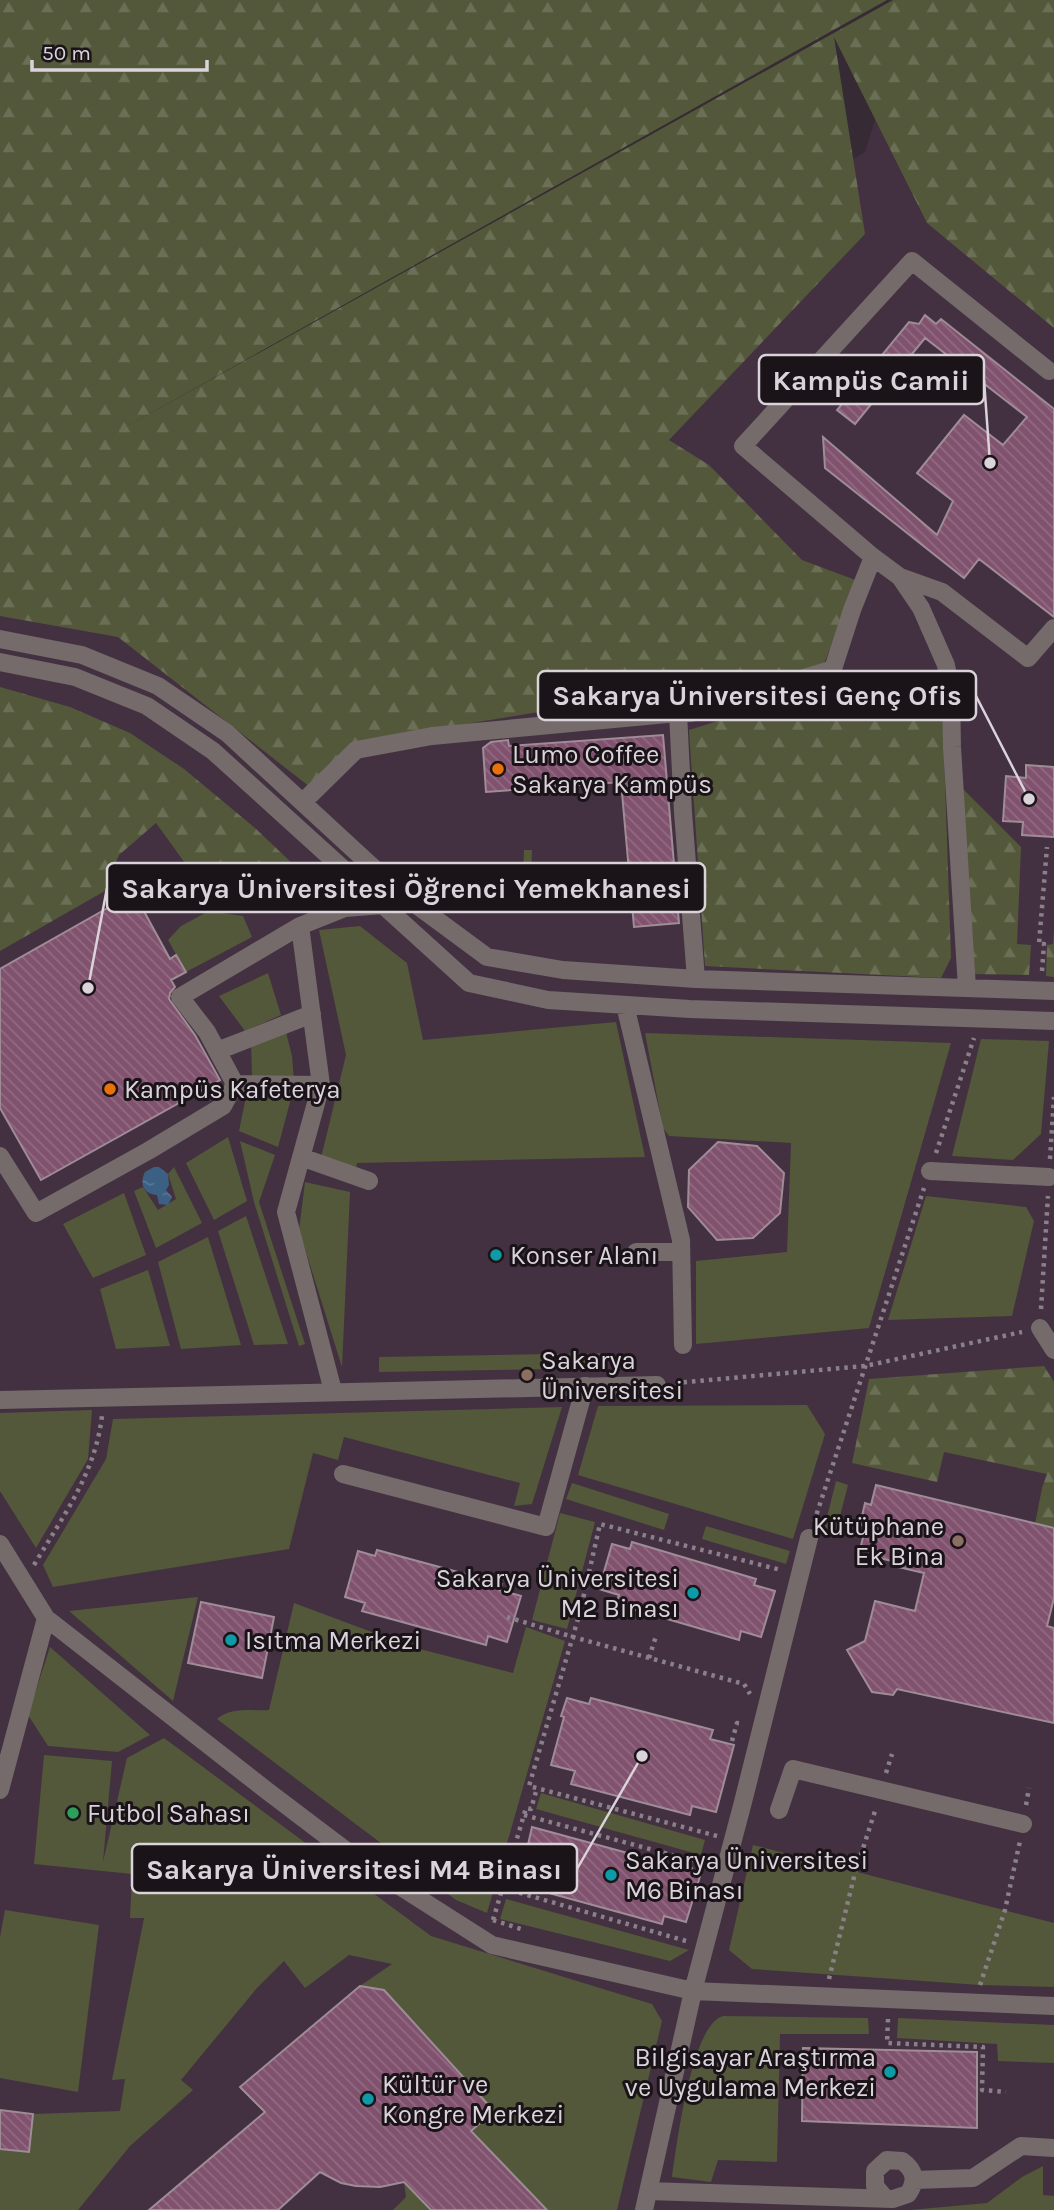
<svg xmlns="http://www.w3.org/2000/svg" width="1054" height="2210" font-family="Karla,sans-serif">
<style>
.built{fill:#433141}
.green{fill:#525839}
.forest{fill:url(#forest-firs)}
.water{fill:url(#water-ripples)}
.building{fill:url(#building-back-hatch);stroke:#9f8c96;stroke-width:2}
.lines{fill:none;stroke-linecap:round;stroke-linejoin:round}
.path{stroke:#8a8089;stroke-width:4.5;stroke-dasharray:3.5 5;stroke-linecap:butt}
.minor{stroke:#746b6a;stroke-width:18}
.food-dot{fill:#e8710a;stroke:#1a1419;stroke-width:2.5}
.culture-dot{fill:#0f9aa8;stroke:#1a1419;stroke-width:2.5}
.education-dot{fill:#8d6e63;stroke:#1a1419;stroke-width:2.5}
.leisure-dot{fill:#2e9e5b;stroke:#1a1419;stroke-width:2.5}
.labels{text-anchor:middle;stroke-width:6;stroke-linejoin:round;paint-order:stroke}
.poi-label{font-size:26px;fill:#dbd3da;stroke:#1a1419;text-anchor:start}
.leader{fill:none;stroke:#dbd3da;stroke-width:2.5}
.callout-dot{fill:#dbd3da;stroke:#1a1419;stroke-width:2.5}
.callout{fill:#1a1419;stroke:#dbd3da;stroke-width:2.5}
.callout-label{font-size:28px;text-anchor:middle;font-weight:bold;fill:#dbd3da}
</style>
<defs>
<pattern id="forest-firs" width="22" height="20" patternUnits="userSpaceOnUse" patternTransform="scale(1.75)"><rect width="22" height="20" fill="#525839"/><path d="M5 1l3.5 6h-7zM16 11l3.5 6h-7z" fill="#6a6f55"/></pattern>
<pattern id="water-ripples" width="26" height="14" patternUnits="userSpaceOnUse" patternTransform="scale(1.75)"><rect width="26" height="14" fill="#3c6084"/><path d="M2 4q2-2 4 0t4 0M15 11q2-2 4 0t4 0" fill="none" stroke="#587695"/></pattern>
<pattern id="building-back-hatch" width="6" height="6" patternUnits="userSpaceOnUse" patternTransform="scale(1.75)"><rect width="6" height="6" fill="#80526e"/><path d="M-1 5l2 2M0 0l6 6M5-1l2 2" fill="none" stroke="#916a82"/></pattern>
</defs>
<rect width="100%" height="100%" fill="#362a35"/>
<path class="built" d="M 916,0 L 1054,0 L 1054,2210 L 0,2210 L 0,531 L 214,539 L 865,152 L 912,2 Z"/>
<path class="green" d="M 524,850 L 532,850 L 531,879 L 523,879 Z
M 209,911 L 243,916 L 252,937 L 186,972 L 168,940 L 181,926 Z
M 360,926 L 407,963 L 423,1040 L 616,1022 L 645,1157 L 357,1163 L 355,1174 L 320,1162 L 346,1055 L 319,930 Z
M 268,973 L 281,1015 L 245,1031 L 219,996 Z
M 286,1032 L 292,1056 L 294,1081 L 252,1077 L 251,1042 Z
M 645,1033 L 951,1043 L 869,1328 L 696,1344 L 696,1261 L 787,1252 L 791,1143 L 669,1136 L 663,1128 Z
M 981,1039 L 1049,1041 L 1041,1134 L 1013,1160 L 952,1156 Z
M 248,1087 L 292,1095 L 278,1147 L 239,1131 Z
M 228,1137 L 247,1201 L 214,1220 L 186,1163 Z
M 240,1141 L 275,1155 L 259,1202 L 305,1344 L 299,1346 L 254,1202 Z
M 174,1167 L 202,1223 L 156,1248 L 134,1191 L 143,1187 L 158,1210 L 176,1199 L 168,1174 Z
M 305,1182 L 350,1192 L 342,1367 L 299,1230 Z
M 124,1193 L 146,1255 L 93,1278 L 63,1224 Z
M 926,1196 L 1026,1207 L 1034,1221 L 1012,1316 L 888,1320 Z
M 246,1216 L 288,1344 L 254,1345 L 218,1231 Z
M 208,1237 L 241,1345 L 181,1349 L 158,1262 Z
M 148,1270 L 170,1346 L 116,1349 L 100,1289 Z
M 602,1353 L 603,1368 L 379,1372 L 379,1357 Z
M 807,1405 L 825,1434 L 793,1539 L 578,1475 L 598,1406 Z
M 562,1407 L 532,1504 L 514,1506 L 520,1483 L 344,1437 L 338,1460 L 313,1453 L 289,1549 L 53,1587 L 43,1565 L 106,1459 L 113,1419 Z
M 92,1410 L 88,1459 L 36,1548 L 0,1491 L 0,1413 Z
M 836,1481 L 848,1485 L 835,1536 L 823,1533 Z
M 572,1483 L 669,1514 L 664,1530 L 566,1499 Z
M 560,1513 L 595,1522 L 567,1629 L 532,1620 Z
M 706,1526 L 790,1551 L 786,1564 L 702,1539 Z
M 198,1597 L 173,1701 L 69,1611 Z
M 294,1603 L 412,1647 L 513,1673 L 526,1627 L 565,1641 L 487,1913 L 456,1900 L 217,1719 C 230,1707 252,1711 269,1710 Z
M 50,1647 L 150,1735 L 118,1752 L 48,1746 L 28,1715 Z
M 164,1738 L 431,1936 L 652,2004 L 662,2021 L 617,2210 L 547,2210 L 471,2131 L 494,2111 L 384,1990 L 360,1986 L 392,1964 L 349,1955 L 305,1988 L 284,1961 L 257,1988 L 181,2080 L 193,2090 L 130,2146 L 78,2210 L 0,2210 L 0,2149 L 29,2152 L 33,2114 L 120,2111 L 125,2079 L 112,2080 L 144,1918 L 130,1918 L 132,1874 L 34,1864 L 44,1755 L 112,1761 L 103,1862 L 127,1758 Z
M 541,1793 L 705,1840 L 701,1855 L 536,1809 Z
M 753,1845 L 1054,1923 L 1054,1987 L 980,1985 L 752,1969 L 729,1950 Z
M 506,1899 L 689,1950 L 670,1961 L 500,1919 Z
M 5,1910 L 99,1925 L 78,2092 L 0,2078 L 0,1937 Z
M 723,2016 L 868,2018 L 869,2034 L 780,2034 L 777,2162 L 718,2160 L 711,2182 L 672,2177 C 677,2145 691,2025 723,2016 Z
M 898,2018 L 1054,2025 L 1054,2063 L 998,2061 L 997,2044 L 897,2038 Z
M 1043,2166 L 1043,2195 L 1054,2196 L 1054,2210 L 910,2210 L 987,2203 L 1022,2177 Z
M 404,2182 L 431,2210 L 393,2210 L 406,2197 Z"/>
<path class="forest" d="M 0,0 L 887,0 L 99,442 L 893,0 L 1054,0 L 1054,328 L 927,223 L 834,37 L 865,234 L 669,440 L 709,465 L 802,560 L 858,581 L 823,666 L 367,740 L 310,787 L 118,637 L 0,616 Z
M 860,677 L 863,700 L 942,696 L 951,958 L 941,978 L 705,966 L 689,730 Z
M 0,687 L 70,707 L 130,733 L 184,769 L 255,828 L 336,905 L 247,901 L 185,863 L 156,823 L 119,855 L 108,881 L 110,888 L 0,951 Z
M 961,787 L 1021,847 L 1017,944 L 1031,945 L 1029,975 L 970,974 Z
M 1054,929 L 1054,977 L 1046,976 L 1047,945 L 1053,944 Z
M 1044,1366 L 1054,1382 L 1054,1528 L 1035,1524 L 1042,1488 L 1047,1474 L 944,1452 L 937,1482 L 852,1463 L 869,1379 Z"/>
<path class="water" d="M 154,1167 L 159,1167 L 168,1174 L 169,1185 L 166,1190 L 172,1197 L 168,1205 L 159,1204 L 157,1195 C 144,1194 139,1184 145,1172 Z"/>
<path class="building" d="M 925,315 L 936,324 L 941,319 L 1054,409 L 1054,617 L 979,559 L 964,578 L 825,468 L 823,437 L 937,535 L 953,501 L 917,473 L 964,415 L 1003,445 L 1027,417 L 925,338 L 855,424 L 837,410 L 909,322 L 919,324 Z
M 663,735 L 679,923 L 634,927 L 621,782 L 486,792 L 483,748 L 491,742 L 508,740 L 509,746 Z
M 1026,765 L 1054,767 L 1054,837 L 1022,835 L 1023,822 L 1003,821 L 1006,776 L 1026,778 Z
M 134,893 L 170,959 L 176,955 L 186,972 L 171,980 L 175,987 L 170,993 L 169,999 L 195,1035 L 220,1080 L 41,1180 L 0,1108 L 0,969 Z
M 718,1142 L 757,1146 L 784,1173 L 780,1213 L 753,1238 L 717,1240 L 688,1207 L 689,1170 Z
M 876,1485 L 1054,1528 L 1054,1598 L 1047,1626 L 1054,1628 L 1054,1723 L 897,1689 L 893,1695 L 872,1692 L 847,1650 L 865,1641 L 875,1601 L 915,1611 L 924,1573 L 894,1566 L 896,1562 L 859,1553 L 866,1526 L 860,1525 L 865,1503 L 871,1505 Z
M 632,1542 L 756,1579 L 754,1585 L 775,1591 L 761,1637 L 741,1631 L 739,1640 L 616,1604 L 619,1595 L 599,1589 L 612,1544 L 630,1549 Z
M 377,1550 L 502,1584 L 500,1590 L 521,1596 L 507,1642 L 488,1636 L 486,1645 L 362,1611 L 365,1603 L 345,1597 L 358,1551 L 375,1556 Z
M 201,1602 L 274,1617 L 262,1678 L 188,1663 Z
M 567,1698 L 589,1704 L 591,1698 L 713,1730 L 710,1739 L 734,1745 L 716,1812 L 692,1806 L 690,1815 L 571,1784 L 575,1771 L 551,1765 L 564,1717 L 561,1716 Z
M 532,1827 L 701,1873 L 686,1922 L 664,1916 L 662,1924 L 538,1890 L 540,1881 L 521,1876 Z
M 360,1986 L 384,1990 L 494,2111 L 471,2131 L 547,2210 L 431,2210 L 404,2182 L 380,2187 L 356,2186 L 341,2183 L 320,2172 L 278,2210 L 149,2210 L 265,2112 L 240,2087 Z
M 803,2048 L 977,2052 L 977,2128 L 802,2121 Z
M 0,2110 L 33,2114 L 29,2152 L 0,2149 Z"/>
<g class="lines">
<path class="path" d="M 1042,971 L 1044,944 L 1039,944 L 1047,847
M 936,1153 L 974,1038
M 1050,1159 L 1054,1097
M 1041,1309 L 1048,1196
M 675,1383 L 865,1366 L 1022,1332
M 814,1522 L 924,1188
M 34,1565 C 63,1516 95,1474 102,1416
M 507,1617 L 573,1637 L 744,1684 L 750,1694
M 649,1658 L 656,1636
M 732,1741 L 737,1723 L 742,1724
M 886,1773 L 892,1754
M 1026,1805 L 1029,1788
M 524,1815 L 694,1861
M 717,1836 L 529,1786 L 580,1612 L 600,1524 L 781,1570
M 690,1870 L 694,1861 L 704,1863
M 503,1888 L 686,1941 L 687,1938
M 493,1920 L 521,1929
M 493,1920 L 526,1808 L 531,1809 L 537,1788
M 829,1979 L 855,1873 L 876,1808
M 980,1985 L 1005,1910 L 1020,1841
M 888,2019 L 887,2043 L 983,2047 L 982,2090 L 1006,2092"/>
<path class="minor" d="M 873,557 L 743,446 L 912,261 L 1049,371
M 900,577 L 942,592 L 1028,658 L 1054,628
M 0,639 L 82,655 L 158,686 L 227,733 L 403,895 L 487,957 L 563,970 L 696,979 L 1054,991
M 0,662 L 75,677 L 147,706 L 213,751 L 469,983 L 548,1000 L 690,1009 L 1054,1021
M 303,802 L 356,750 L 432,736 L 678,713
M 696,979 L 683,812 L 678,713 L 691,713 L 833,669 L 852,610 L 873,557 L 900,577 L 921,608 L 946,665 L 951,693 L 952,747 L 967,988
M 625,1005 L 681,1240 L 683,1345
M 217,1051 L 312,1014
M 235,1084 L 321,1085
M 0,1156 L 36,1213 L 148,1151 L 223,1106 L 235,1084 L 207,1032 L 180,997 L 300,926
M 301,1157 L 369,1181
M 930,1171 L 1049,1177
M 636,1252 L 681,1252
M 1040,1328 L 1054,1350
M 333,1391 L 286,1212 L 321,1085 L 300,926 L 345,908 L 383,905 L 389,902
M 0,1400 L 657,1385
M 343,1474 L 546,1527 L 585,1386
M 0,1544 L 46,1618 L 266,1790 L 357,1859 L 492,1945 L 693,1991 L 1054,2006
M 0,1790 L 46,1618
M 779,1810 L 793,1769 L 1023,1824
M 914,2180 L 973,2178 L 1021,2146 L 1054,2148
M 648,2191 L 893,2199 L 908,2194 C 917,2181 915,2170 902,2161 L 887,2160 L 875,2171 L 875,2186 L 885,2198
M 644,2210 L 693,1991 L 743,1802 L 809,1538"/>
</g>
<g class="food-dot">
<circle cx="498" cy="769" r="7"/>
<circle cx="110" cy="1089" r="7"/>
</g>
<g class="culture-dot">
<circle cx="496" cy="1255" r="7"/>
<circle cx="693" cy="1593" r="7"/>
<circle cx="231" cy="1640" r="7"/>
<circle cx="611" cy="1875" r="7"/>
<circle cx="890" cy="2072" r="7"/>
<circle cx="368" cy="2099" r="7"/>
</g>
<g class="education-dot">
<circle cx="527" cy="1375" r="7"/>
<circle cx="958" cy="1541" r="7"/>
</g>
<circle class="leisure-dot" cx="73" cy="1813" r="7"/>
<g class="labels">
<g class="poi-label">
<text x="512" y="763">Lumo Coffee<tspan x="512" dy="30">Sakarya Kampüs</tspan></text>
<text x="124" y="1098">Kampüs Kafeterya</text>
<text x="510" y="1264">Konser Alanı</text>
<text x="541" y="1369">Sakarya<tspan x="541" dy="30">Üniversitesi</tspan></text>
<text x="944" y="1535" text-anchor="end">Kütüphane<tspan x="944" dy="30">Ek Bina</tspan></text>
<text x="679" y="1587" text-anchor="end">Sakarya Üniversitesi<tspan x="679" dy="30">M2 Binası</tspan></text>
<text x="245" y="1649">Isıtma Merkezi</text>
<text x="87" y="1822">Futbol Sahası</text>
<text x="625" y="1869">Sakarya Üniversitesi<tspan x="625" dy="30">M6 Binası</tspan></text>
<text x="876" y="2066" text-anchor="end">Bilgisayar Araştırma<tspan x="876" dy="30">ve Uygulama Merkezi</tspan></text>
<text x="382" y="2093">Kültür ve<tspan x="382" dy="30">Kongre Merkezi</tspan></text>
</g>
</g>
<path class="leader" d="M990 463L984 380M1029 799L976 696M88 988L107 888M642 1756L577 1869"/>
<g class="callout-dot">
<circle cx="990" cy="463" r="7"/>
<circle cx="1029" cy="799" r="7"/>
<circle cx="88" cy="988" r="7"/>
<circle cx="642" cy="1756" r="7"/>
</g>
<g class="callout">
<rect x="759" y="355" width="225" height="49" rx="7"/>
<rect x="538" y="671" width="438" height="49" rx="7"/>
<rect x="107" y="863" width="598" height="49" rx="7"/>
<rect x="132" y="1844" width="445" height="49" rx="7"/>
</g>
<g class="callout-label">
<text x="871" y="390">Kampüs Camii</text>
<text x="757" y="705">Sakarya Üniversitesi Genç Ofis</text>
<text x="406" y="898">Sakarya Üniversitesi Öğrenci Yemekhanesi</text>
<text x="354" y="1879">Sakarya Üniversitesi M4 Binası</text>
</g>
<path d="M32 60v10h175v-10" fill="none" stroke="#dbd3da" stroke-width="3.5"/>
<text x="42" y="60" font-size="21" fill="#dbd3da" stroke="#1a1419" stroke-width="5" paint-order="stroke">50 m</text>
</svg>
